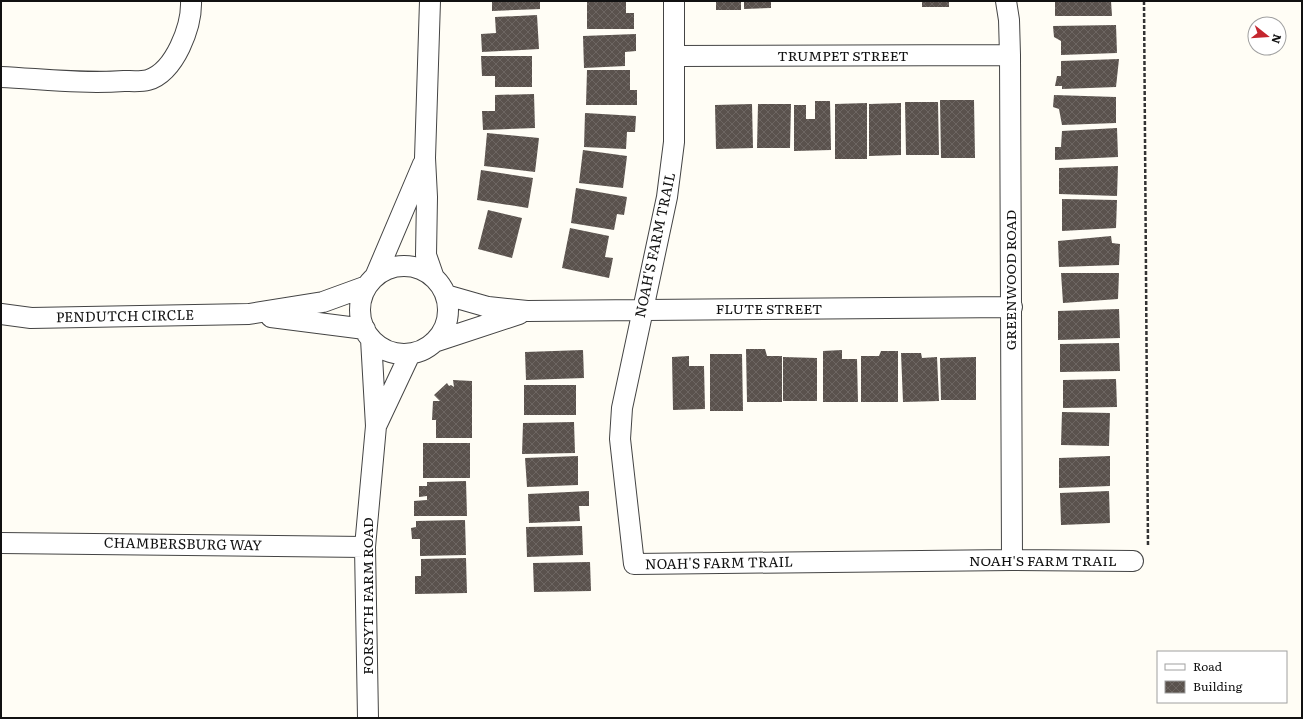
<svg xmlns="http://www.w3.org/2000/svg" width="1303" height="719" font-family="Literata,serif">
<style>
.building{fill:url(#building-cross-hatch)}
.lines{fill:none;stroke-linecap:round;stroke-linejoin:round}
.street-casing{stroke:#444;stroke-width:22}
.path{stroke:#333;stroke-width:2.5;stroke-dasharray:4 2;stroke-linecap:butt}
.street{stroke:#fff;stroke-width:20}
.labels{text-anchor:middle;stroke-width:4;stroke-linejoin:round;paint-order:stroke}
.street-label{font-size:14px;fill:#111;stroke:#fff}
</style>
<defs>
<pattern id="building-cross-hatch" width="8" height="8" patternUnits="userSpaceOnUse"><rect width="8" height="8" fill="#5a524d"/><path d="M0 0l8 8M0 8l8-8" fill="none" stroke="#6d6662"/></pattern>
</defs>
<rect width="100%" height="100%" fill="#fffdf5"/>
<path class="building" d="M 492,1 L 540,1 L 540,9 L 492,11 Z
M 587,1 L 626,1 L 626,13 L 634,13 L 634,29 L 587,29 Z
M 716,1 L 741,1 L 741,10 L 716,10 Z
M 744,1 L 771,1 L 771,8 L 744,9 Z
M 922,1 L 949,1 L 949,7 L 922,7 Z
M 1055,1 L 1111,1 L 1112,16 L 1055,16 Z
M 537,15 L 539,49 L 482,52 L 481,34 L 496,33 L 495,17 Z
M 1116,25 L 1117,53 L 1061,55 L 1061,41 L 1054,37 L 1053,26 Z
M 636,34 L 636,51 L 625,52 L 625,66 L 584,68 L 583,36 Z
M 481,56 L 532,56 L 532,87 L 495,87 L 495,76 L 482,76 Z
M 1119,59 L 1116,87 L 1062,89 L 1062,86 L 1055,86 L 1057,76 L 1061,76 L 1061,61 Z
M 587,70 L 630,70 L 630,90 L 637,90 L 637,105 L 586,105 Z
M 534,94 L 535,128 L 483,130 L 482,111 L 495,111 L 495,95 Z
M 1054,95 L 1116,97 L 1116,123 L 1062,125 L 1059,109 L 1053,107 Z
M 940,100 L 974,100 L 975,158 L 941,158 Z
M 815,101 L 830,101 L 831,150 L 794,151 L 794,105 L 806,105 L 806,119 L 815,119 Z
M 905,102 L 938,102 L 939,155 L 906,155 Z
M 867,103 L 867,159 L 835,159 L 835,104 Z
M 901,103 L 901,155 L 869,156 L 869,104 Z
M 752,104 L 753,148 L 716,149 L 715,105 Z
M 758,104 L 791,104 L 790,148 L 757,148 Z
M 585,113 L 636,116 L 635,132 L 627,132 L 626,149 L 584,147 Z
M 1117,128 L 1118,157 L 1055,160 L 1055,147 L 1061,147 L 1062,131 Z
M 487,133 L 539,138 L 535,172 L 484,166 Z
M 583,150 L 627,156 L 623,188 L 579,183 Z
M 1118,166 L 1117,196 L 1059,194 L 1059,168 Z
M 481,170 L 533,178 L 528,208 L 477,200 Z
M 576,188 L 627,197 L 624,215 L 617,214 L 614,230 L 571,223 Z
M 1062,199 L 1117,200 L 1116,228 L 1062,231 Z
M 488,210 L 522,218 L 512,258 L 478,249 Z
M 570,228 L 609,236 L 605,257 L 613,258 L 609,278 L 562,268 Z
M 1111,236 L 1112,243 L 1120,244 L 1119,265 L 1059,267 L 1058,241 Z
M 1061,273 L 1119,273 L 1118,299 L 1063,303 Z
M 1119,309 L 1120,338 L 1058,340 L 1058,311 Z
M 1119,343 L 1120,371 L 1060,372 L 1060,344 Z
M 746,349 L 765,349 L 767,356 L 782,356 L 782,402 L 747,402 Z
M 583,350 L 584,378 L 526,380 L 525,352 Z
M 842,350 L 842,359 L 857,359 L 858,402 L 823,402 L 823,351 Z
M 881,351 L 898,351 L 898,402 L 861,402 L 861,356 L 879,356 Z
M 901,353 L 921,353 L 922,358 L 937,357 L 939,401 L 903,402 Z
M 710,354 L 742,354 L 743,411 L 710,411 Z
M 689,356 L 689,366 L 704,366 L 705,409 L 673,410 L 672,357 Z
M 783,357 L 817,358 L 817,401 L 783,401 Z
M 976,357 L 976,400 L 941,400 L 940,358 Z
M 1116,379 L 1117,407 L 1063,408 L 1063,380 Z
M 453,380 L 472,381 L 472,438 L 436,438 L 436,420 L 432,420 L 433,401 L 440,401 L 434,395 L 447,383 L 449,386 L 451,385 L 454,387 Z
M 524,385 L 576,385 L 576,415 L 524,415 Z
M 1062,412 L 1110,413 L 1109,446 L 1061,445 Z
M 574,422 L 575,453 L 522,454 L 523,423 Z
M 423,443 L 470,443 L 470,478 L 423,478 Z
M 578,456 L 578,485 L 527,487 L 525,458 Z
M 1110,456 L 1110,486 L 1059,488 L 1059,458 Z
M 466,481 L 467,516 L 414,516 L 414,501 L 427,500 L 427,496 L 419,497 L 419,486 L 427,486 L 427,482 Z
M 589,491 L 589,506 L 579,506 L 580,521 L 529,523 L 528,494 Z
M 1109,491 L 1110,523 L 1061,525 L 1060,493 Z
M 465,520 L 466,555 L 420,556 L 420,539 L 412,539 L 411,528 L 416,527 L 416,521 Z
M 582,526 L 583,555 L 527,557 L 526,527 Z
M 466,558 L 467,593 L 415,594 L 415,576 L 421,576 L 421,559 Z
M 590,562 L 591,591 L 534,592 L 533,563 Z"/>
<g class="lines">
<g class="street-casing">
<path id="street" d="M 430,1 L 425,158 L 427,197 L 426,255 L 434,278
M 674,1 L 674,142 L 667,197 L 622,408 L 620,439 L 634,564 L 1012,560 L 1133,561
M 1006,1 L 1009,20 L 1010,55 L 1012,560
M 675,56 L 1010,55
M 1,77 C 42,79 83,84 124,81 C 131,81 141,82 148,80 C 175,72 192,26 191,1
M360 310a44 44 0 1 1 88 0a44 44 0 1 1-88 0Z
M 375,277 L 423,164
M 446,295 L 488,307 L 527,311 L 1012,307
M 1,314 L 31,318 L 249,314 L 323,302 L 367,286
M 271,317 L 365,329
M 434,342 L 519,314
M 377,424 L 410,354
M 1,543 L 365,547
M 368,718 L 365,547 L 376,426 L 371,339"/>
</g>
<path class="path" d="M 1144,1 L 1148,547"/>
<use href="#street" class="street"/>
</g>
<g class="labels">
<g class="street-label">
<text x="843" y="61">TRUMPET STREET</text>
<text transform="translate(655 245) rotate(-78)" y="5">NOAH'S FARM TRAIL</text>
<text transform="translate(1011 280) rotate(-90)" y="5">GREENWOOD ROAD</text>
<text x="769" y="314">FLUTE STREET</text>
<text transform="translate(125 316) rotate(-1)" y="5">PENDUTCH CIRCLE</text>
<text transform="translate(183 544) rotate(1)" y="5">CHAMBERSBURG WAY</text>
<text x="1043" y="566">NOAH'S FARM TRAIL</text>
<text transform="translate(719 563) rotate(-1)" y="5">NOAH'S FARM TRAIL</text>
<text transform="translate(368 596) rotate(-90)" y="5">FORSYTH FARM ROAD</text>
</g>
</g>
<rect width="1303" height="719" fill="none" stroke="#111111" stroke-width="4"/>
<rect x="1157" y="651" width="130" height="52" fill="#ffffff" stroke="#a0a0a0"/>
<rect x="1165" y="664" width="20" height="6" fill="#ffffff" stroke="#a0a0a0"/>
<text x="1193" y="671" font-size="12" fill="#111111">Road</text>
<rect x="1165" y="681" width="20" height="12" fill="url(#building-cross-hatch)" stroke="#a0a0a0"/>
<text x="1193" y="691" font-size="12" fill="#111111">Building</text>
<g transform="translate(1267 36) rotate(107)"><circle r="19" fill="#ffffff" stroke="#a0a0a0"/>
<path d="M0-3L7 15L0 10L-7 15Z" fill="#c4262e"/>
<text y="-6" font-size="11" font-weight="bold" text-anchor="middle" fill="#111111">N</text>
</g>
</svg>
